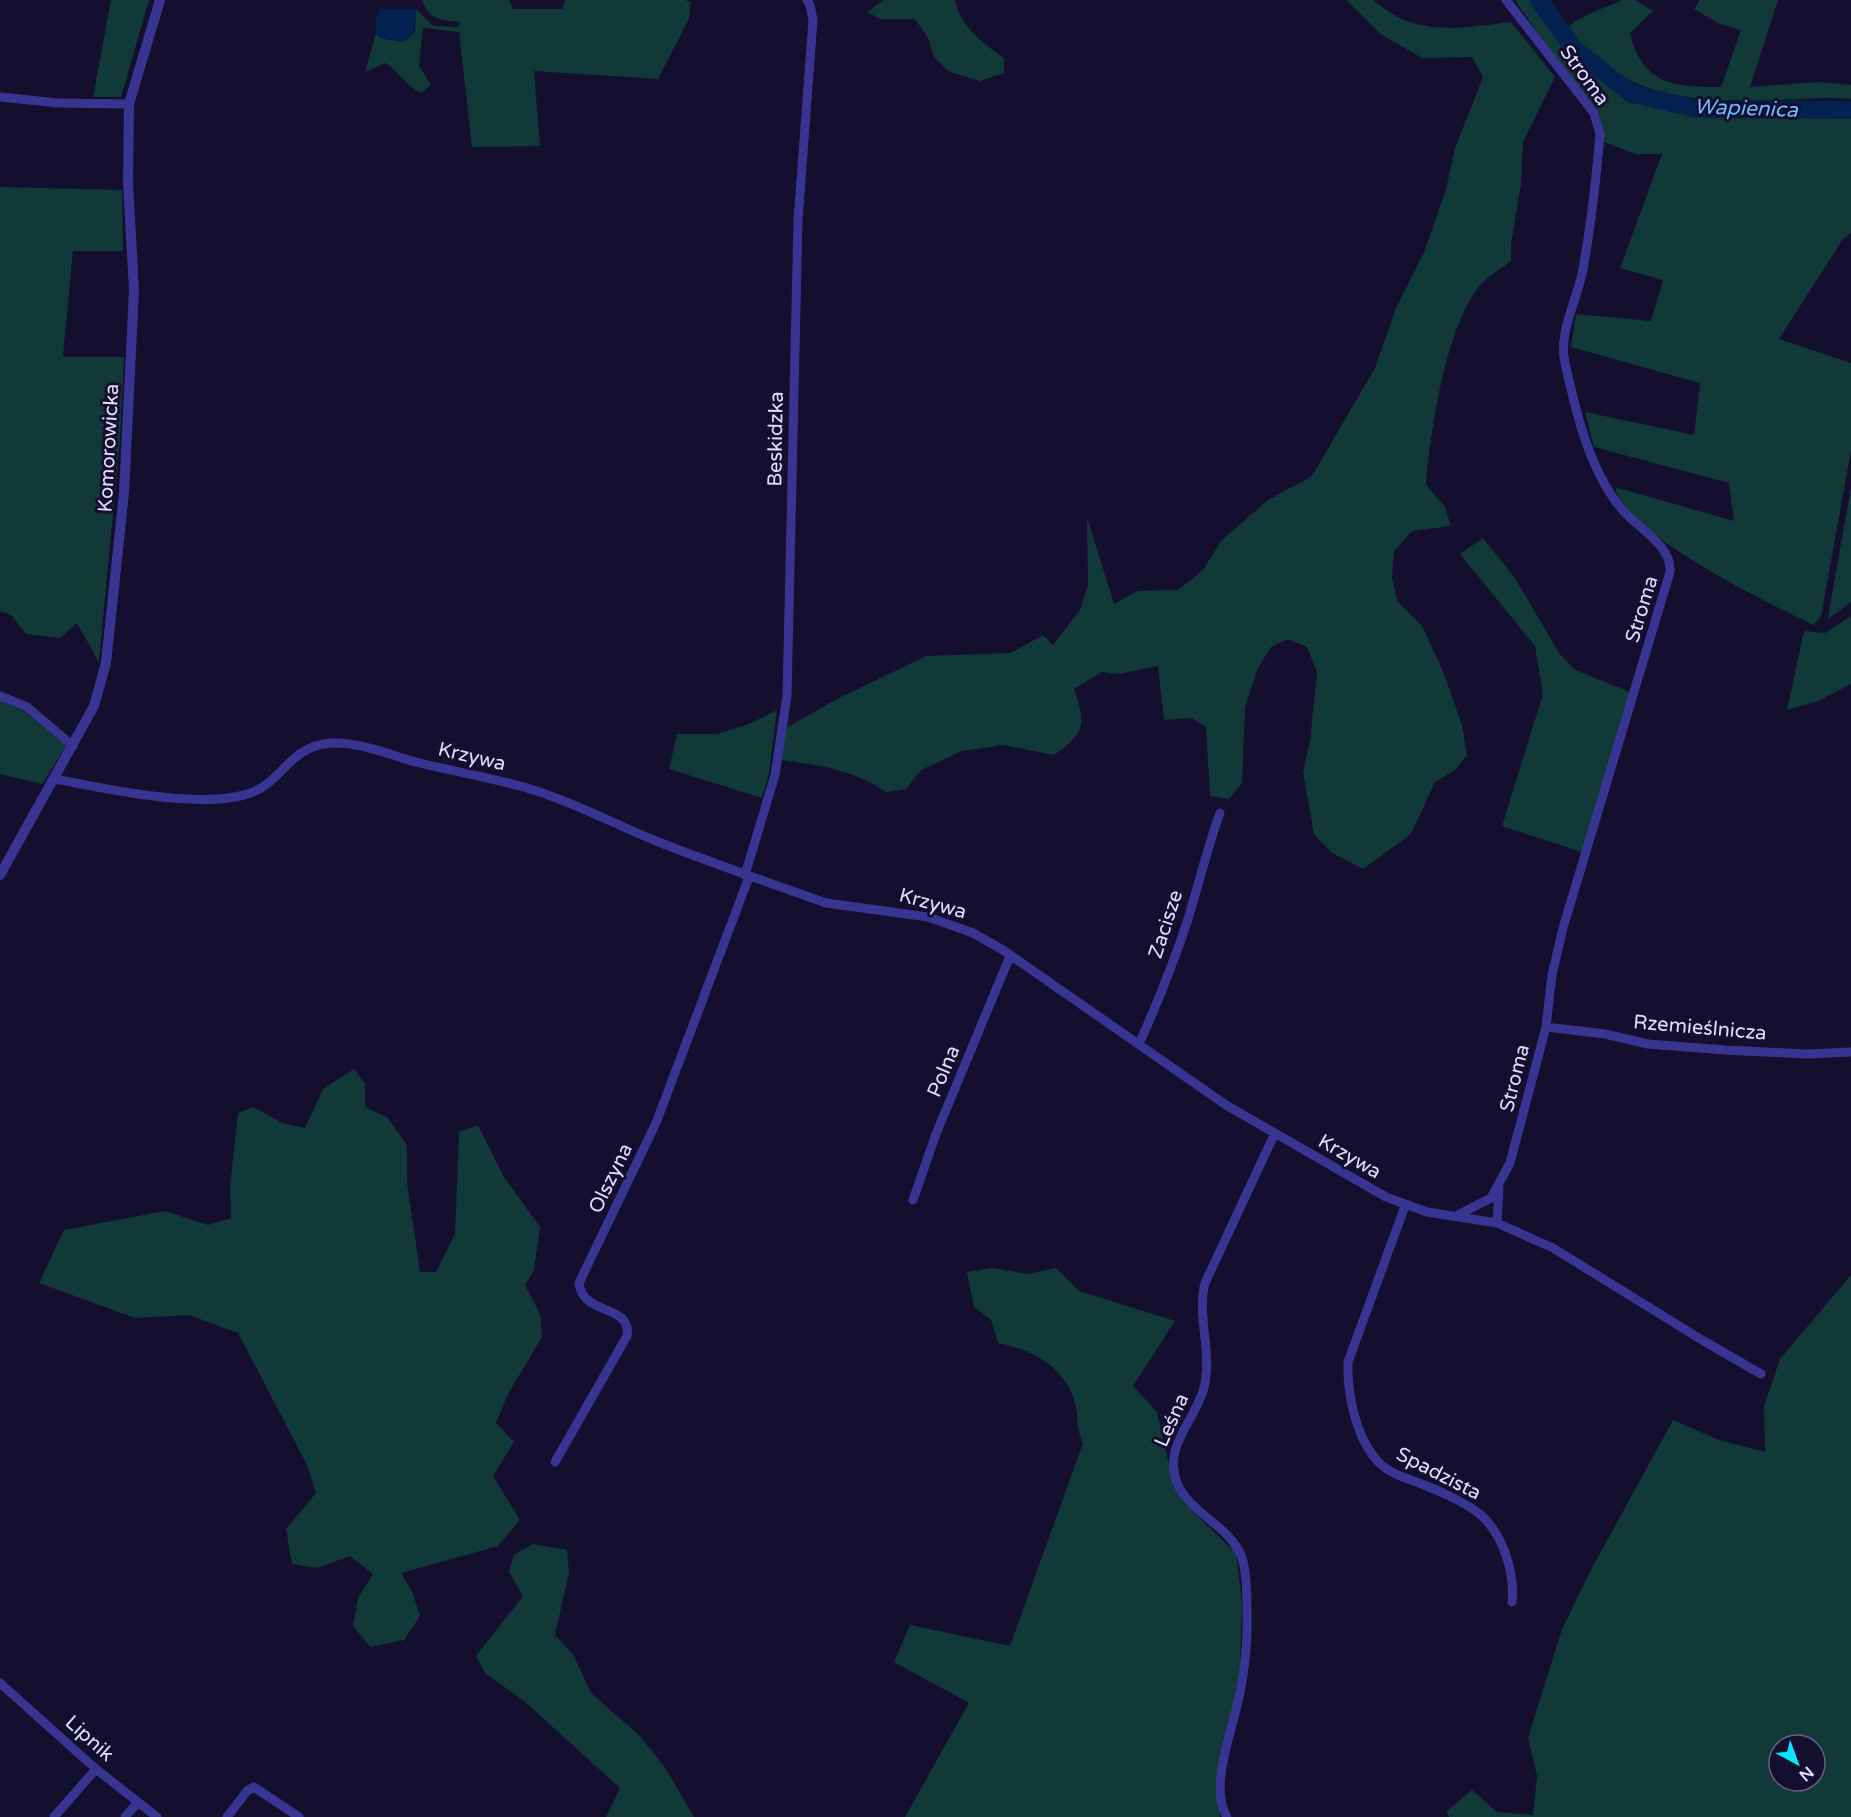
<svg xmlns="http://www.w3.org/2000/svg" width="1851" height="1817" font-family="'Varela Round',sans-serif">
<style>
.green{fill:#113937;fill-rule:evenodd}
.water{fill:#052151}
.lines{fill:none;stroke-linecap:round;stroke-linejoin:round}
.river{stroke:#052151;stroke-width:18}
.minor{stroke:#383592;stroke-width:9}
.tertiary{stroke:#383592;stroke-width:10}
.labels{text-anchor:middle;stroke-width:6;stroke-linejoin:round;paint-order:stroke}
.street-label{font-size:20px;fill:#e0dcff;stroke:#140f2e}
.water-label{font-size:21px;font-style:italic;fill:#6abbff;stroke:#140f2e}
</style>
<rect width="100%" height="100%" fill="#140f2e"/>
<path class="green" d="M 111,0 L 149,0 L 121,97 L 93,97 Z
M 422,0 L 509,0 L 513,9 L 563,9 L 565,0 L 685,0 L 691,2 L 689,19 L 658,79 L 534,71 L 540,146 L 472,147 L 459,32 L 423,28 L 419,66 L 431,85 L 421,93 C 406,86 400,72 385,63 L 365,72 L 376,33 L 381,38 L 403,42 L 415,32 L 416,9 L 433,26 L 458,27 L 460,22 C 441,20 429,20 422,0 Z
M 884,0 L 955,0 C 958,24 985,45 1004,58 L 1004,73 L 980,81 L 950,72 L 934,57 L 928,38 L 915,19 L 880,19 L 867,12 Z
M 1346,0 L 1373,0 C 1417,38 1458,28 1511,22 L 1555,77 L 1523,142 L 1521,184 L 1511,244 L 1511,261 C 1503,267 1493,273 1485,280 C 1447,315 1430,434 1426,485 L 1445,507 L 1451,526 L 1412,531 L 1394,551 L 1392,577 L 1397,601 L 1422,626 L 1443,671 L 1462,725 L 1467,755 L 1455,770 L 1435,782 L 1411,834 L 1363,869 L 1332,853 L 1314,834 L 1303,772 L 1310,741 L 1317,672 L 1307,647 L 1288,639 L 1271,647 L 1258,668 L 1245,707 L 1242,783 L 1229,799 L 1210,796 L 1206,727 L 1192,718 L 1164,720 L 1158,666 L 1119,674 L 1102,672 L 1074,689 C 1086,723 1086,734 1054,755 L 1003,745 L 962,751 L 921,770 L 906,789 L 886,792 C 854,770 819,765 781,760 L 786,728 L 837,699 L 926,656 L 1011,653 L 1043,635 L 1053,645 L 1080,610 L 1088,585 L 1087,517 L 1114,604 L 1138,591 L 1178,590 L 1203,570 L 1221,541 L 1268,500 L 1312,476 L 1375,368 L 1396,308 L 1425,250 L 1446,189 L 1455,148 L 1483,77 L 1472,57 L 1422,58 L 1382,35 Z
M 1515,0 L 1535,0 L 1572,53 L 1633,100 L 1696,113 L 1851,116 L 1851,232 L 1843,239 L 1779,339 L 1851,363 L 1851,450 L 1821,617 L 1813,625 C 1767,602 1627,536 1615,487 L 1734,521 L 1729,483 L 1594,447 L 1585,412 L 1694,435 L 1700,383 L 1571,347 L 1576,314 L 1651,321 L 1663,280 L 1620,268 L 1662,154 L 1635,154 L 1605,142 L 1599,112 L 1554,57 Z
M 1622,0 L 1635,0 L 1653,11 L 1630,33 C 1643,85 1673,87 1721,87 L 1741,30 L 1718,23 L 1694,9 L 1700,0 L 1778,0 L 1750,87 L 1818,82 L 1851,85 L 1851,99 C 1825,96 1799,100 1772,100 C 1688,102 1631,99 1569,34 L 1569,26 C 1586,13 1603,9 1622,0 Z
M 0,187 L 122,190 L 123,251 L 73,251 L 63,357 L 124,357 L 120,440 L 99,662 L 77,623 L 60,638 L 26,634 L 11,615 L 0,611 Z
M 1851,487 L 1851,602 L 1828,619 L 1830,606 Z
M 1483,538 L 1515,578 L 1559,653 L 1575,670 L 1630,692 L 1582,852 L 1502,826 L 1543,694 L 1535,646 L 1460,554 Z
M 1851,616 L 1851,684 L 1818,701 L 1787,710 L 1804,631 L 1825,633 Z
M 0,700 L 25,712 L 66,746 L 42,784 L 0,774 Z
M 777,710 L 769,773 L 762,798 L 669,769 L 677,734 L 717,734 L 749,724 Z
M 354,1069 L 365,1084 L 365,1107 L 387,1117 L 407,1145 L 407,1182 L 420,1272 L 436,1272 L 455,1234 L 459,1132 L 478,1125 L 504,1177 L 540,1227 L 534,1270 L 525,1285 L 540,1314 L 542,1337 L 508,1394 L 496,1423 L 514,1442 L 493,1476 L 520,1520 L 498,1546 L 401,1573 L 412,1591 L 420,1616 L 404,1640 L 370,1647 L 353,1626 L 358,1598 L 373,1574 L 350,1556 L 317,1568 L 292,1564 L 286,1529 L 316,1493 L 307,1465 L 238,1333 L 189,1315 L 135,1318 L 39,1283 L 64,1230 L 165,1211 L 208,1225 L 231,1218 L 230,1185 L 238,1113 L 253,1107 L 282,1123 L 305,1128 L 323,1089 Z
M 993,1268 L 1028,1274 L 1056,1268 L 1079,1291 L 1175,1321 L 1133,1386 L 1157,1412 L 1174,1487 L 1185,1504 L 1236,1553 L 1242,1601 L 1240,1674 L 1216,1783 L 1220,1817 L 905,1817 L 969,1703 L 894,1662 L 910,1625 L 1010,1646 L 1083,1443 C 1075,1424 1079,1424 1076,1407 C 1068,1369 1034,1350 998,1343 L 991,1320 L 974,1307 L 967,1272 Z
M 1851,1275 L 1851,1817 L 1449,1817 L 1446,1812 L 1472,1790 L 1497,1812 L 1533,1815 L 1537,1776 L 1528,1738 L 1562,1629 L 1592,1568 L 1673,1420 L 1719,1440 L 1765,1452 L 1764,1406 L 1780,1359 ZM 1779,1745 L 1815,1745 L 1815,1781 L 1779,1781 Z
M 533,1544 L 567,1550 L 569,1572 L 555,1635 L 574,1656 L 591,1693 L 639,1735 L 664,1766 L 694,1817 L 606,1817 L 620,1788 L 524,1701 L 485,1673 L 476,1656 L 523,1596 L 509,1572 L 514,1555 Z"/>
<path class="water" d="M 380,9 L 416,9 C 415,26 417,44 395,40 C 387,39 382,39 376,33 L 375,23 Z"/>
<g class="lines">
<path class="river" d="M 1539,0 L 1574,49 L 1632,94 L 1698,109 L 1851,110"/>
<path class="minor" d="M 0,97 L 58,103 L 129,104
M 0,696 L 27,707 L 73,746
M 55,779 C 105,789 206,811 253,792 C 284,779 291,745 332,743 C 362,742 391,756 420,763 C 456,772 494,778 530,789 C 574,802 614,824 656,841 C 712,863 769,883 826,903 L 928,917 L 973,933 L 1003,950 L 1226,1105 L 1386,1197 L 1427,1212 L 1497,1223 L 1553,1248 L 1702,1340 L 1761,1374
M 745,875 L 775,775 L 787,696 L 798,220 L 813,20 L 810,5 L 807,0
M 1546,1027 L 1605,1034 L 1648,1044 L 1725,1050 L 1807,1054 L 1851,1052
M 1139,1044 C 1157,1004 1174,962 1188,919 C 1199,883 1207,849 1220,813
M 913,1200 L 936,1134 L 1010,956
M 1405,1206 L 1348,1362 C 1347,1392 1355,1434 1375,1458 C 1388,1475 1408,1478 1427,1486 C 1442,1492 1472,1506 1483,1517 C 1504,1537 1515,1575 1512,1602
M 1458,1215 L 1491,1198 L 1510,1163 L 1546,1027 L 1552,975 L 1563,928 L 1670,572 C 1672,544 1636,528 1620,507 C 1588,467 1576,411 1565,363 C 1558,334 1576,302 1582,274 C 1591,228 1596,180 1600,134 L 1594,113 L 1506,0
M 1497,1223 L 1499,1187
M 555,1462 L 627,1336 C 632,1303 583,1317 579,1283 L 656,1123 L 749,877
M 0,1683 L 96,1769 L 157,1817
M 54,1817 L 96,1769
M 125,1817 L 138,1802
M 227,1817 L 247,1791 L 254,1787 L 299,1817
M 1227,1817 C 1208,1788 1234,1725 1240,1693 C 1245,1667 1248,1638 1247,1612 C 1247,1596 1247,1572 1242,1558 C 1231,1526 1190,1514 1177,1483 C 1163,1447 1193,1423 1203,1391 C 1214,1355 1196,1318 1205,1283 L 1275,1133"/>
<path class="tertiary" d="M 0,875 L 94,706 L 106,663 L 124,493 L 134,291 L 128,183 L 129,104 L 160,0"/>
</g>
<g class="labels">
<g class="street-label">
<text transform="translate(1585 75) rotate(54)" y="7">Stroma</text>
<text transform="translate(775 439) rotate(-89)" y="7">Beskidzka</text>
<text transform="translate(108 448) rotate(-87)" y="7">Komorowicka</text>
<text transform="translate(1641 609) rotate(-73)" y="7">Stroma</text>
<text transform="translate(472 756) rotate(13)" y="7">Krzywa</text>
<text transform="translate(933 903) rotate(15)" y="7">Krzywa</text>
<text transform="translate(1165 924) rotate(-72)" y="7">Zacisze</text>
<text transform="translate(1700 1027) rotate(5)" y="7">Rzemieślnicza</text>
<text transform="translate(943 1071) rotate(-67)" y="7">Polna</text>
<text transform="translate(1514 1078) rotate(-76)" y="7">Stroma</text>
<text transform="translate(1350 1156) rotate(30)" y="7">Krzywa</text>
<text transform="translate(610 1178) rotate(-64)" y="7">Olszyna</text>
<text transform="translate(1171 1420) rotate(-66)" y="7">Leśna</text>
<text transform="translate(1439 1473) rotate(27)" y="7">Spadzista</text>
<text transform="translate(90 1738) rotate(42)" y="7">Lipnik</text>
</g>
<g class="water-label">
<text transform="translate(1746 108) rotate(2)" y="7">Wapienica</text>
</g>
</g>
<g transform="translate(1797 1763) rotate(139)"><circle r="28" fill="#140f2e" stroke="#666182" stroke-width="1.5"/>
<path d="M0-4.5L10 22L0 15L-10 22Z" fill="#08e7ff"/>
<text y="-9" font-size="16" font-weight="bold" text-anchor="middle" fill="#e0dcff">N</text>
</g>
</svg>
